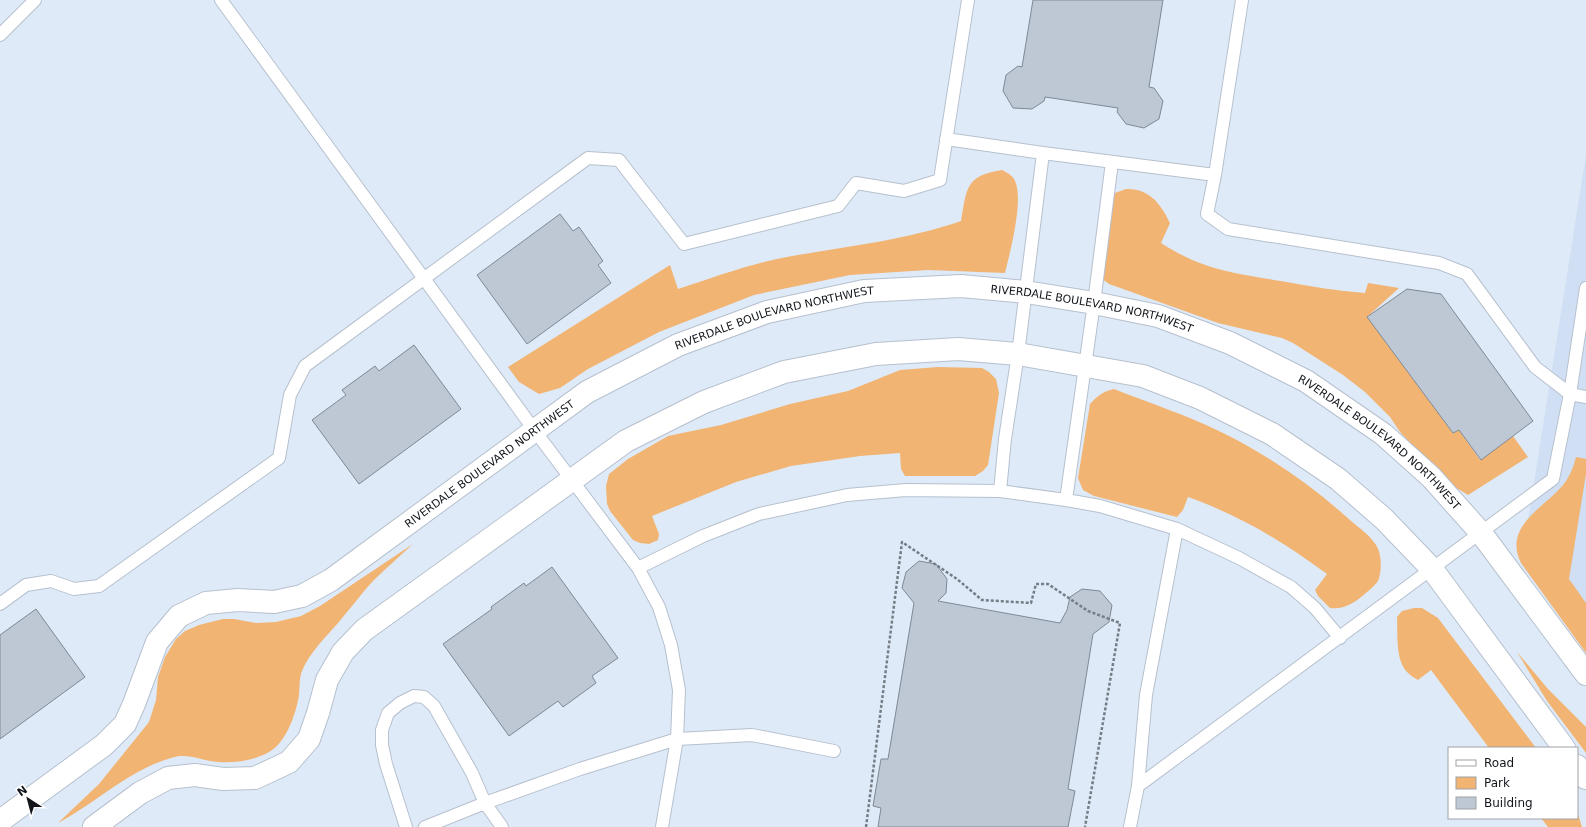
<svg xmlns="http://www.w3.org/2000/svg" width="1586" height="827" font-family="'DejaVu Sans',sans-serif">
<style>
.built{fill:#d0dff3}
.green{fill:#f1b473}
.building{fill:#bec8d5;stroke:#7f8995}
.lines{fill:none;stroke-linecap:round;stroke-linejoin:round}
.lane-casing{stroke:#b6c0ce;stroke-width:14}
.street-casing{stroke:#b6c0ce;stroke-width:24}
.path{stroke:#757d86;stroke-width:2.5;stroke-dasharray:3 2;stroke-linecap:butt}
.lane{stroke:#fff;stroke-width:12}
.street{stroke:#fff;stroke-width:22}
.labels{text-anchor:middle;stroke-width:4;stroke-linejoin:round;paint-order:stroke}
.street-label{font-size:11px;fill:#12161b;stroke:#fff}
</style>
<rect width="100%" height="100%" fill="#dfeaf8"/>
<path class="built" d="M 1586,155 L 1586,621 L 1525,539 Z"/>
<path class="green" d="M 1002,170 C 1006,172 1012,175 1014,179 C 1025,197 1010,252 1005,273 L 928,270 L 850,275 L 754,295 L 659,332 L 588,369 L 560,388 L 539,394 L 519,382 L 508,367 L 670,265 L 678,289 C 715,277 752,263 792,256 C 849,246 906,240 961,221 C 967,188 965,176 1002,170 Z
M 1126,189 C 1149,188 1161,204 1170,223 L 1161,243 C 1203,270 1233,273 1281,281 C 1309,286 1337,291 1365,293 L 1368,283 L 1399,288 L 1367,317 L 1453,433 L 1459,430 L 1480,460 L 1513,436 L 1528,457 L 1468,495 L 1455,487 L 1417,450 L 1400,432 L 1390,417 L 1365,392 L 1343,375 L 1293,343 L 1282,338 L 1218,323 L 1109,284 L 1098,276 L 1110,197 L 1115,193 Z
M 938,367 L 982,368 L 989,372 L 996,379 L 999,393 L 988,465 L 983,471 L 975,476 L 905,476 L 901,469 L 900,453 L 860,456 L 791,466 L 736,482 L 652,516 L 659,534 L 658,540 L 649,544 L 640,543 L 633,540 L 610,511 L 607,504 L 606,486 L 609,474 L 628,459 L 668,436 L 721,425 L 790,404 L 848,391 L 900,370 Z
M 1114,389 C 1150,403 1186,415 1221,432 C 1268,455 1311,485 1350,520 C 1359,528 1370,535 1376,545 C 1382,554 1382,571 1378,581 C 1376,584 1371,589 1367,592 C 1357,601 1345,610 1330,608 L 1318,596 L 1315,590 L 1327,574 C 1282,541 1241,516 1188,497 L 1183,510 L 1177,517 L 1094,496 L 1083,490 L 1078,478 L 1090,404 C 1097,396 1104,391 1114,389 Z
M 1576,457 L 1586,459 L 1586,474 L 1569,579 L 1586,603 L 1586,653 L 1521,563 C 1503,526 1543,509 1563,485 C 1569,478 1574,466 1576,457 Z
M 413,544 C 400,556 386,568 373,581 C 361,594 350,609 338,623 C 325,638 310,652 302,671 C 299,679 300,686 299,695 C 296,714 286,743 269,752 C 252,762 228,764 210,761 C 197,758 184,753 171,758 C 129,770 96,803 58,823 L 99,784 L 149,722 L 156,700 L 158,677 L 165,657 L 176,639 L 185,631 L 199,625 L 223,619 L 234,619 L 256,623 L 276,622 L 301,616 L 320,606 Z
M 1414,608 L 1422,608 L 1438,618 L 1536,748 L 1489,748 L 1431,670 L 1418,680 C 1414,678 1410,675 1407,672 C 1395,659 1398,634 1397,617 L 1402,611 Z
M 1517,652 L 1548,689 L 1586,727 L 1586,753 L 1547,701 Z
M 1577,811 L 1582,827 L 1548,827 L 1541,818 L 1577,818 Z"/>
<path class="building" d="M 1033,0 L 1163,0 L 1149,87 L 1154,88 L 1163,101 L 1159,119 L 1144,128 L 1126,124 L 1117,112 L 1118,108 L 1045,97 L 1044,101 L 1032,109 L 1013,108 L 1003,91 L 1006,75 L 1018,66 L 1022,67 Z
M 560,214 L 573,231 L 579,227 L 603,261 L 598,265 L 611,283 L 527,344 L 477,275 Z
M 1407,289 L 1441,294 L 1533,421 L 1481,460 L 1459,430 L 1453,433 L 1367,317 Z
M 414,345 L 461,409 L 359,484 L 312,420 L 346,395 L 342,390 L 375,366 L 379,371 Z
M 919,561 L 936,564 L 947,579 L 946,593 L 938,601 L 1060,623 L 1067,610 L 1070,597 L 1082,589 L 1100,591 L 1112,605 L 1109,622 L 1093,634 L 1068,789 L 1075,791 L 1068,827 L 878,827 L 881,808 L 873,806 L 881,759 L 888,759 L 914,603 L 902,588 L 906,572 Z
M 552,567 L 618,658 L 592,676 L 596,683 L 563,707 L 558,701 L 509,736 L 443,644 L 492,609 L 491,607 L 524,583 L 526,586 Z
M 36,609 L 85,677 L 0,739 L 0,635 Z"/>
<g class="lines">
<g class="lane-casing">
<path id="lane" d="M 221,0 L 535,431 L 638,568 L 659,607 L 671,645 L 679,690 L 677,739 L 662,827
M 1242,0 L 1215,175 L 1207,214 L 1228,229 L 1439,263 L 1467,274 L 1535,367 L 1570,394 L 1586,397
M 0,35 L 35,0
M 946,139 L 1043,153 L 1215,175
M 1000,491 L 1005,439 L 1018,354 L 1043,153
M 1066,500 L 1094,303 L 1112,162
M 638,568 L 703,536 L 759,514 L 847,495 L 906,490 L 1000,491 L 1066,500 L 1100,506 L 1177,529 L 1239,558 L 1291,587 L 1315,608 L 1340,638
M 0,604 L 26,585 L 51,581 L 74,589 L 99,586 L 279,458 L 290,395 L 305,366 L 588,158 L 619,160 L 684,244 L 838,206 L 856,183 L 904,191 L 940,180 L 968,0
M 1138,786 L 1146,695 L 1177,529
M 406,827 L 386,764 L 382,745 L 382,730 L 388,713 L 400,703 L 414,696 L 424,697 L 434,706 L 472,773 L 485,803 L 502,827
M 425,827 L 485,803 L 580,769 L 677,739 L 752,735 L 834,751
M 1130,827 L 1138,786 L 1553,479 L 1570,394 L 1586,288"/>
</g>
<g class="street-casing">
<g id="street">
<path d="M 1577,766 L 1586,778"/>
<path id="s1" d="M 0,821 L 104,745 L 125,724 L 134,704 L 157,642 L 179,616 L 206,603 L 238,600 L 274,602 L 302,596 L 331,580 L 587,392 L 678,345 L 767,312 L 864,291 L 961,286 L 1026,292 L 1094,303 L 1158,316 L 1230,343 L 1306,381 L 1383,434 L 1431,477 L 1481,533 L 1586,674"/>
<path d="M 94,827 L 140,793 L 168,778 L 195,775 L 223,779 L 255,778 L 289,762 L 309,739 L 318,713 L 327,680 L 343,652 L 364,630 L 626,441 L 704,402 L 784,372 L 876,354 L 958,349 L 1018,354 L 1143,376 L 1200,398 L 1272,434 L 1338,479 L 1384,519 L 1432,569 L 1564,748"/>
</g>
</g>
<path class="path" d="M 866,827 L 902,542 L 957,579 L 982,600 L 1031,603 L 1036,584 L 1048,584 L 1088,611 L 1120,623 L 1085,827"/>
<use href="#lane" class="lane"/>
<use href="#street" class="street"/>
</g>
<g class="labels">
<g class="street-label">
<text dy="4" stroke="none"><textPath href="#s1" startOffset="1285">RIVERDALE BOULEVARD NORTHWEST</textPath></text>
<text dy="4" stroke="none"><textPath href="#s1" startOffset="961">RIVERDALE BOULEVARD NORTHWEST</textPath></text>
<text dy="4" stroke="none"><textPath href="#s1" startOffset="1609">RIVERDALE BOULEVARD NORTHWEST</textPath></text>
<text dy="4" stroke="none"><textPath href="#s1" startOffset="637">RIVERDALE BOULEVARD NORTHWEST</textPath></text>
</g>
</g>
<rect x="1448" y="747" width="130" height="72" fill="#ffffff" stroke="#a0a2a4"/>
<rect x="1456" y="760" width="20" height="6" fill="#ffffff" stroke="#a0a2a4"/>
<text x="1484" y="767" font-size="12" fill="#12161b">Road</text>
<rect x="1456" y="777" width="20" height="12" fill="#f1b473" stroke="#a0a2a4"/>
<text x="1484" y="787" font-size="12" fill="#12161b">Park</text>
<rect x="1456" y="797" width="20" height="12" fill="#bec8d5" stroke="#a0a2a4"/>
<text x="1484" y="807" font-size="12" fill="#12161b">Building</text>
<g transform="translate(28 799) rotate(324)" stroke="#ffffff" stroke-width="3" paint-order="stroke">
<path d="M0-3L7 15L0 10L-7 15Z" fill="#12161b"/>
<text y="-6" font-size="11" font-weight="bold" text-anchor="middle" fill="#12161b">N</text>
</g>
</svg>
